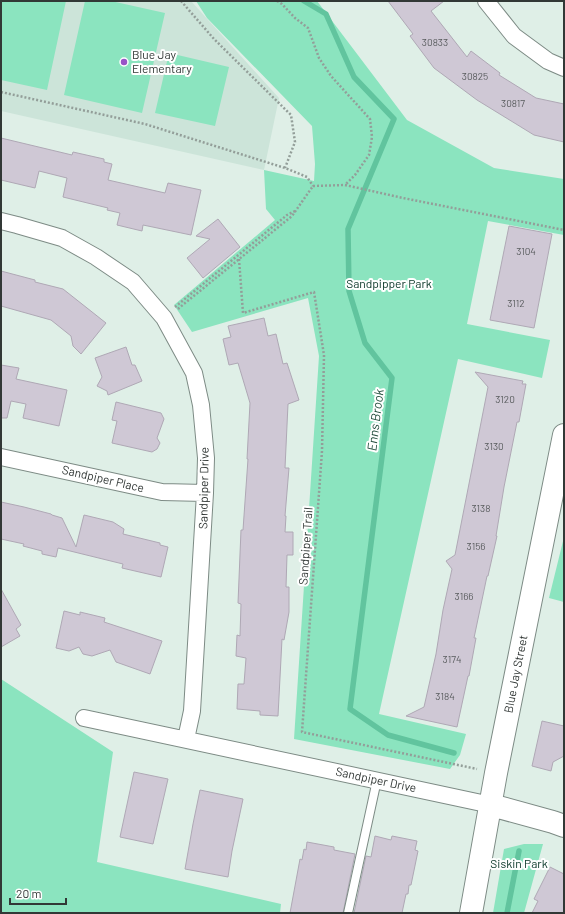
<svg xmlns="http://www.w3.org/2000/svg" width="565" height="914" font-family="Barlow,sans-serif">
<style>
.built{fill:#cce4d9}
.green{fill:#8be4bf}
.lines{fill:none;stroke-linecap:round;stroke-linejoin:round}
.stream{stroke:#61c49e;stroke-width:5.5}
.building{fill:#cfc8d5;stroke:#afa8b5}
.lane-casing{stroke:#7d8b85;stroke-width:10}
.street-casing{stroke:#7d8b85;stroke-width:18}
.secondary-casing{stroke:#7d8b85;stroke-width:24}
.path{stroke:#939e99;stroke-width:2.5;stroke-dasharray:2 2;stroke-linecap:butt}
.lane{stroke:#fff;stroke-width:8}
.street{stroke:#fff;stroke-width:16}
.secondary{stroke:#fff;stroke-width:22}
.poi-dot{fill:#9853c7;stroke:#fff;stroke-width:1.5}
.labels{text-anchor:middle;stroke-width:4;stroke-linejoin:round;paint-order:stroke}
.number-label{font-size:10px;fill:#595c5e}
.poi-label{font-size:12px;fill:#323836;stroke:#fff;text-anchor:start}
.park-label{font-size:12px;fill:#053324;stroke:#fff}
.street-label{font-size:12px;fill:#323836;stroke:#fff}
.water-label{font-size:13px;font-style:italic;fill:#224d3c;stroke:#fff}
</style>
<rect width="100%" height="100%" fill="#dfefe7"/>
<path class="built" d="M 1,1 L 191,1 L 279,98 L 264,170 L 1,111 Z"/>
<path class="green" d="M 1,1 L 66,1 L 47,90 L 1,80 Z
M 85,1 L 111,1 L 165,13 L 142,113 L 64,95 Z
M 196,1 L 317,1 L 407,120 L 494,168 L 564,179 L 564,235 L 488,221 L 467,324 L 550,340 L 542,378 L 458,359 L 379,714 L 466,734 L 460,755 L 450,769 L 294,739 L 319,356 L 308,298 L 192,332 L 174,305 L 275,220 L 266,209 L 264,170 L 314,181 L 315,164 L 312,126 L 207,18 Z
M 169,53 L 229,67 L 215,126 L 155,113 Z
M 564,537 L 564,602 L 549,598 Z
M 1,679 L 113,752 L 97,862 L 281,904 L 280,913 L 1,913 Z
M 524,844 L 543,844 L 524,913 L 493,913 L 504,849 Z"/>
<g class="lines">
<path class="stream" d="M 304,1 L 326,14 L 354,77 L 394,119 L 348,229 L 349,291 L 365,343 L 392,378 L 350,709 L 388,735 L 454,753
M 507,913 L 519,851"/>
</g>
<path class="building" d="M 388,1 L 444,1 L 431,11 L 467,57 L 471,51 L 500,73 L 499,75 L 536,98 L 564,104 L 564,142 L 534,135 L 477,100 L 434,68 L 410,36 L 413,34 Z
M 1,138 L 72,155 L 73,152 L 104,159 L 104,162 L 112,164 L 108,180 L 165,193 L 168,183 L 201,190 L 191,235 L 143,225 L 142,231 L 117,225 L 120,213 L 107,210 L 108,208 L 63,197 L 67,178 L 39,171 L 35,188 L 1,180 Z
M 218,219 L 240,247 L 203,278 L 187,258 L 210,239 L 196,236 Z
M 509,226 L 552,234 L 534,328 L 490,320 Z
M 1,271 L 35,280 L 35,282 L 63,289 L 106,323 L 81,354 L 73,346 L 71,336 L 51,320 L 1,306 Z
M 264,318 L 268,336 L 276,334 L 283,364 L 287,363 L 299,400 L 288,404 L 285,468 L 289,468 L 285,516 L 286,516 L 285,532 L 293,532 L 293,555 L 287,555 L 286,587 L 289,587 L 289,612 L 284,640 L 282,639 L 278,716 L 260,715 L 260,711 L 237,709 L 238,684 L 244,684 L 246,658 L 236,656 L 237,635 L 240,636 L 241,604 L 238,603 L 241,530 L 243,530 L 248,459 L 247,459 L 250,403 L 238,363 L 229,365 L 223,339 L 231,337 L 228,326 Z
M 126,347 L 132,365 L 135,365 L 142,381 L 108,395 L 107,391 L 97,386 L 102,377 L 95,358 Z
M 1,365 L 19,368 L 16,379 L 67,390 L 59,426 L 23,418 L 26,404 L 11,401 L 7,418 L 1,418 Z
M 475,372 L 523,381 L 522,384 L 526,384 L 519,422 L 517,422 L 504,487 L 496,536 L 497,536 L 488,576 L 487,576 L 474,638 L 476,638 L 469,676 L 468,676 L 457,727 L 406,716 L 424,707 L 436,654 L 443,610 L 452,569 L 446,561 L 455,555 L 488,387 Z
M 116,402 L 161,413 L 164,419 L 157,438 L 160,443 L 157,449 L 152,452 L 112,443 L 117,421 L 112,420 Z
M 1,502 L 24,507 L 51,514 L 52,515 L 62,518 L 76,547 L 84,515 L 113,522 L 124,529 L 123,534 L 160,543 L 160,545 L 168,547 L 161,577 L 122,568 L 123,564 L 58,548 L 56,557 L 42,554 L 42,551 L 23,546 L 24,544 L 1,539 Z
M 1,589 L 21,625 L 16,629 L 20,636 L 1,647 Z
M 64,611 L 80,615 L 80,612 L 105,618 L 104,622 L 162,641 L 150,674 L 116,662 L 110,650 L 92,656 L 83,654 L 79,647 L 69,651 L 56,648 Z
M 542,721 L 564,726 L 564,756 L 553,762 L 551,771 L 532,766 Z
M 134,772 L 168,779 L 153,844 L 120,837 Z
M 200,790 L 243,799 L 232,851 L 228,877 L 185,869 L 193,824 Z
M 375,836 L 391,840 L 392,836 L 417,841 L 415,850 L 418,851 L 411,885 L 409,885 L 408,894 L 406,894 L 402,913 L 354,913 L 366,856 L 371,857 Z
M 307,842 L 334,847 L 334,850 L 355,854 L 343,913 L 290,913 L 300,859 L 302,860 L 304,849 L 306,850 Z
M 550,867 L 564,874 L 564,913 L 532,913 L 538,901 L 534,899 Z"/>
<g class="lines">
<g class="lane-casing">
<path id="lane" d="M 348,913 L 377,780"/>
</g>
<g class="street-casing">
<path id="street" d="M 486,1 L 514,36 L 548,61 L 564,68
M 1,221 L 17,225 L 62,238 L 96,257 L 133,282 L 164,318 L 194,373 L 201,405 L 206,458 L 205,493 L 192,711 L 186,739
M 1,457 L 162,492 L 205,493
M 84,718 L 491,805"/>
</g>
<g class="secondary-casing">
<path id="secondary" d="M 491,805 L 553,822 L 564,826
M 471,913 L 496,773 L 564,435"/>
</g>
<path class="path" d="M 181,1 L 214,39 L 291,115 L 295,142 L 285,168
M 277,1 L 282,4 L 295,18 L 308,28 L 319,58 L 331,76 L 370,119 L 372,137 L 369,155 L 355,175 L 345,185
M 1,92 L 145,124 L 285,168 L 307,177 L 313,186
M 313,186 L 345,185 L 403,198 L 564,230
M 239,259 L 243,313 L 314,292 L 324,355 L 322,451 L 302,732 L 477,769
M 175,307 L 287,215 L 295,211
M 178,309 L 179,308 L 292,216 L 313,186"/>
<use href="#lane" class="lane"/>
<use href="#street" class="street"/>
<use href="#secondary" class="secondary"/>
</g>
<circle class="poi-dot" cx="124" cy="62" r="4"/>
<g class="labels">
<g class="number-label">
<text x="435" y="46">30833</text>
<text x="475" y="80">30825</text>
<text x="513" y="107">30817</text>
<text x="526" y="255">3104</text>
<text x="516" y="307">3112</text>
<text x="505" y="403">3120</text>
<text x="494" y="450">3130</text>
<text x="481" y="512">3138</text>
<text x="476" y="550">3156</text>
<text x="464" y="600">3166</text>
<text x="452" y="663">3174</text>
<text x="445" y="700">3184</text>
</g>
<g class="poi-label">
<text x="132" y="59">Blue Jay<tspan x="132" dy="14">Elementary</tspan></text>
</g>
<g class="park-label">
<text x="389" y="288">Sandpipper Park</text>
<text x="519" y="868">Siskin Park</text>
</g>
<g class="street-label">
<text transform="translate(103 479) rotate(13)" y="4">Sandpiper Place</text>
<text transform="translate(204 488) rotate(-89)" y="4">Sandpiper Drive</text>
<text transform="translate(306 546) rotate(-86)" y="4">Sandpiper Trail</text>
<text transform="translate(516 674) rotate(-79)" y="4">Blue Jay Street</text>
<text transform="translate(376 780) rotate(12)" y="4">Sandpiper Drive</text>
</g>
<g class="water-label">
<text transform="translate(375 420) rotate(-83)" y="5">Enns Brook</text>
</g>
</g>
<rect width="565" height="914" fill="none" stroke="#323836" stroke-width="4"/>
<path d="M10 898v6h56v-6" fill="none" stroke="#323836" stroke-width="2"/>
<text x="16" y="898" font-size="12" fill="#323836" stroke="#ffffff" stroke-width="3" paint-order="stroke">20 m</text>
</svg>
